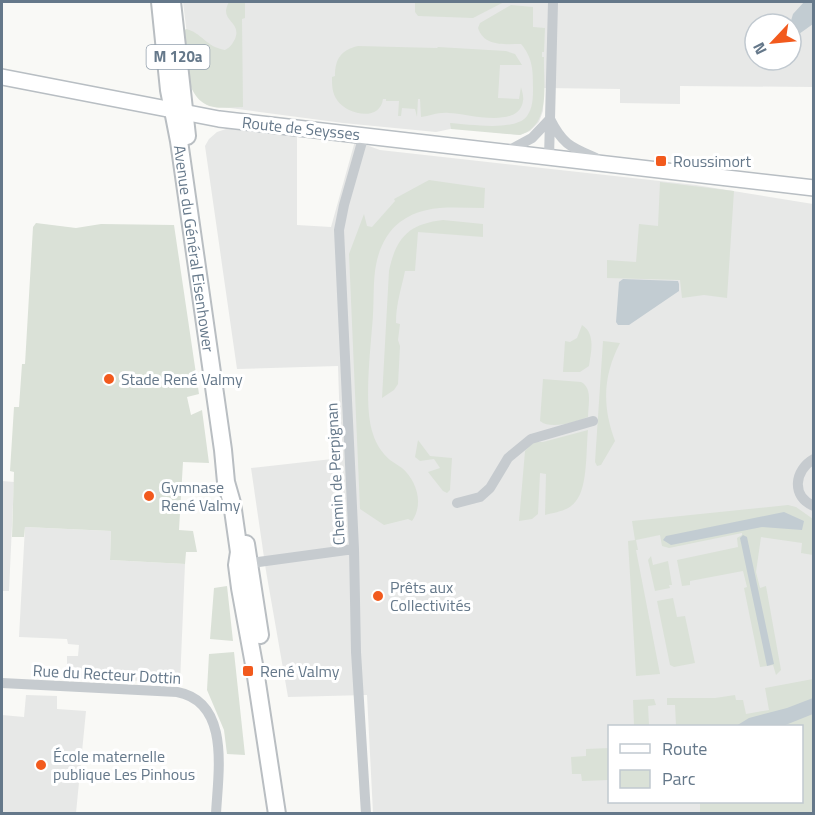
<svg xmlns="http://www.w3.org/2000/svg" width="815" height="815" font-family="'Titillium Web',sans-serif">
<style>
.built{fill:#e7e8e7;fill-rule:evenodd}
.green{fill:#dae1d7}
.water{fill:#c2ccd2}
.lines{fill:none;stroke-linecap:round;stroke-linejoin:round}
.secondary-casing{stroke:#b8bec3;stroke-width:18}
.primary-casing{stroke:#b9bec2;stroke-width:20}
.street{stroke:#c6cbcf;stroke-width:10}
.secondary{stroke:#fff;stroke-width:15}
.primary{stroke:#fff;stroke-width:16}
.poi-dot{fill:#f25a1d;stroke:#fff;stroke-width:2}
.labels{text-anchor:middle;stroke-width:6;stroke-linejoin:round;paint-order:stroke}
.shield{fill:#fff;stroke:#93a0ad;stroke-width:1.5}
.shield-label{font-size:15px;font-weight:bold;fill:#65788a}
.street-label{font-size:16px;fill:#65788a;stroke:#fff}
.poi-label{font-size:16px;fill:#65788a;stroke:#fff;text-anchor:start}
</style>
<rect width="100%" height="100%" fill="#f9f9f6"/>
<path class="built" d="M 183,2 L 813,2 L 813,87 L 680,86 L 680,104 L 620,103 L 620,89 L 544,88 L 543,111 L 539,122 L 530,131 L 520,135 L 455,128 L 436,132 L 343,123 L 253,111 L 207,105 L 194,91 ZM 755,24 L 791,24 L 791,60 L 755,60 Z
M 229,128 L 297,133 L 297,225 L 331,227 L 355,141 L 380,150 L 696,185 L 813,204 L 813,728 L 802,733 L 802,726 L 610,726 L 610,802 L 706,802 L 703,813 L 373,813 L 367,695 L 288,697 L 266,571 L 251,468 L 341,458 L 338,366 L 237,369 L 205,146 L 209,139 L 217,132 Z
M 2,481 L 14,482 L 9,591 L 2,591 Z
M 25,527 L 111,531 L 110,560 L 185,564 L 180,683 L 67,677 L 67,656 L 78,656 L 79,645 L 68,644 L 67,639 L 19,637 Z
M 26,695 L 57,696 L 57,709 L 86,711 L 76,813 L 2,813 L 2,715 L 24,717 Z"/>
<path class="green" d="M 229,2 L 245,2 L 245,18 L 242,19 L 243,107 C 220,108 202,112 191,87 L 183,43 L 183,32 L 186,29 C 201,32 206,47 225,50 C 231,47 232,44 235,39 C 241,24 226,22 226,11 C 226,9 228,3 229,2 Z
M 415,2 L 504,2 L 473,18 L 418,16 L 415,12 Z
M 511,5 L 533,7 L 533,27 L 545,28 L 544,52 L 542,52 L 542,57 L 544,57 C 543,84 552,125 520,135 L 451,129 L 450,123 C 468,124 516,132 527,116 C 533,108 533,97 533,88 C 533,71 533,58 521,44 C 505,44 484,47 478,28 L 480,23 Z
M 358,46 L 437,48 L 438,47 L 506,51 L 515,54 L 522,65 L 500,65 L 498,98 L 519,99 L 521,87 C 522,91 524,97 523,101 C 519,130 465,113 449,113 C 438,112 430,116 421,117 L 420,99 L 418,99 L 417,117 L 415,109 L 402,108 L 401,116 L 398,116 L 399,101 L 386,101 L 386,99 L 383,99 C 380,122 347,115 337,100 C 332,93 332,85 332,77 L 335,76 C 335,59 341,50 358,46 Z
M 429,180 L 485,188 L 484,208 C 455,208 425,203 400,222 C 387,232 379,248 376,265 C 373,281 374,299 373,315 C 371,346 363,406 373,434 C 376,444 382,453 390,460 C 394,463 398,465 402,468 C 417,481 424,504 412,521 L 408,519 L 384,525 L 360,509 L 349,254 L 364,214 L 367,226 L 372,227 L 395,201 L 394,199 Z
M 660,182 L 734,191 L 727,298 L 704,295 L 682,298 L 680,280 L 607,278 L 607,260 L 636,262 L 639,224 L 658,226 Z
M 443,220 L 483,224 L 483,237 L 418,232 L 415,271 L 405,271 C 401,290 396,304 396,323 L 400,324 L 398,340 L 400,346 L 398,384 L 394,390 L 382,398 L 389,271 C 396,238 408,224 443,220 Z
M 36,223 L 76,228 L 101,224 L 174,225 L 199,394 L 187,397 L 191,415 L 202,410 L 209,463 L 183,462 L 179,530 L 193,531 L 197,552 L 186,552 L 185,564 L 110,560 L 111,531 L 25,527 L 24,537 L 12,537 L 14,472 L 10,471 L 14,407 L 19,407 L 22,364 L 25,364 L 33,227 Z
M 582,325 C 596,334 591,352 589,366 L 580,372 L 563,372 L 565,341 L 570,342 L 577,338 Z
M 603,341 L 620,343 C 603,376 602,406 615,441 L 601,465 L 597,466 L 595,462 Z
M 543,379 L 581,382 C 593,388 588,405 588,417 C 576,422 551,430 540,421 Z
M 588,430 C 586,448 588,487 576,501 C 569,511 556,512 545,515 L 546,474 L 540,473 L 538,514 L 532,519 L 519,521 L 525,451 L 533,442 L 543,442 Z
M 418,440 L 430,456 L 452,458 L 450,490 L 447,493 L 443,491 L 428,472 L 440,468 L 434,459 L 420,461 L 415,457 Z
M 788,505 L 796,507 L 813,519 L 813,555 L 801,553 L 802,543 L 761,537 L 756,572 L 760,588 L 766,586 L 781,670 L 776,675 L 773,665 L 760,667 L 744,588 L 747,587 L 743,571 L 690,581 L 690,585 L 682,586 L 677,560 L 738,547 L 737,538 L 742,535 L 742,533 L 669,548 L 662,546 L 660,535 L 636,540 L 638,550 L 636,550 L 660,674 L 636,676 L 628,541 L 635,540 L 632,521 Z
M 651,556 L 653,565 L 668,561 L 672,585 L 669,585 L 670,588 L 655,591 L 648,560 Z
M 227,586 L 233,641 L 210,639 L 214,588 Z
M 673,598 L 677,617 L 685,616 L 695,663 L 674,667 L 670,665 L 657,601 Z
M 234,652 L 245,755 L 227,754 L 224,730 L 207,690 L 209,654 Z
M 813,679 L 813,813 L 700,813 L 700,802 L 802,802 L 802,726 L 676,726 L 675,705 L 667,705 L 667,698 L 715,698 L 735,695 L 736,700 L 743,700 L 746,714 L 769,710 L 765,688 Z
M 654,699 L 656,705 L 648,706 L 649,725 L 634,726 L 633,700 Z
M 609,748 L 609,780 L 582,781 L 581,774 L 572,774 L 571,757 L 586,756 L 586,749 Z"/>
<path class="water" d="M 804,2 L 813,2 L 813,24 L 799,34 L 793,32 L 790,24 L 793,14 Z
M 623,279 L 678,281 L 679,284 L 679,291 L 629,325 L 618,325 L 616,322 L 619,282 Z
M 784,512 L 804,521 L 802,530 L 762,527 L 671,545 L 663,540 L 666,536 Z
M 743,535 L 747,537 L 774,664 L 767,666 L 740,538 Z
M 813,698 L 813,714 L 783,726 L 736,726 L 749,718 L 787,708 Z"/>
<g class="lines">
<g class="secondary-casing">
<path id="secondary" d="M 2,77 L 219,119 L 814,188"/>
</g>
<g class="primary-casing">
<g id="primary">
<path id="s1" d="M 160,2 L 169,90 L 179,141 L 223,450 L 226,482 L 232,503 L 239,552 L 237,565 L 240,588 L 255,670 L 277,814"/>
<path d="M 172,2 L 187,136"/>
<path d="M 246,544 L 260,635"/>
</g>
</g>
<path class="street" d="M 364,135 L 344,205 L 339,230 L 354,549 L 356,652 L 366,814
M 506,152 L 532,138 L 550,119 C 563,145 571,147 596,158
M 549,158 L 553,2
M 814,459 C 794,470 791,497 814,506
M 457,503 L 480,497 L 490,488 L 508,458 L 531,439 L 593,421
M 244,564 L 354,549
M 2,683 L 177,692 C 231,702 218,773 216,814"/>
<use href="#secondary" class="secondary"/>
<use href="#primary" class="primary"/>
</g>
<g class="poi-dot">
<rect x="655" y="155" width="12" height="12" rx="3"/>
<circle cx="109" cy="379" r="6"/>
<circle cx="149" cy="496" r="6"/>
<circle cx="378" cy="596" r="6"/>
<rect x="242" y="665" width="12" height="12" rx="3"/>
<circle cx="41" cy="765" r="6"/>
</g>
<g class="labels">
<rect class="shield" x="146.5" y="45" width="63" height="24" rx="4.5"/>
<g class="shield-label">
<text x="178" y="62">M 120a</text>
</g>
<g class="street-label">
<text transform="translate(301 128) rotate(6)" y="6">Route de Seysses</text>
<text dy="6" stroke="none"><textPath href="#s1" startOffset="249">Avenue du Général Eisenhower</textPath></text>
<text transform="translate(335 474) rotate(-93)" y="6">Chemin de Perpignan</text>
<text transform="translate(107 674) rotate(3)" y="6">Rue du Recteur Dottin</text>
</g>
<g class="poi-label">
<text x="673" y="167">Roussimort</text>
<text x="121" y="385">Stade René Valmy</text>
<text x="161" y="493">Gymnase<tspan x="161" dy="18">René Valmy</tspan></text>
<text x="390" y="593">Prêts aux<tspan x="390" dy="18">Collectivités</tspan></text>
<text x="260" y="677">René Valmy</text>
<text x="53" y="762">École maternelle<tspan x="53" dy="18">publique Les Pinhous</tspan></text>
</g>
</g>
<rect width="815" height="815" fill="none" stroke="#65788a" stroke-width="6"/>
<rect x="608" y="725" width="195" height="78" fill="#ffffff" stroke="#c1c9d0" stroke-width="1.5"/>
<rect x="620" y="744" width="30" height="9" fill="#ffffff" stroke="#c1c9d0" stroke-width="1.5"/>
<text x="662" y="755" font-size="18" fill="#65788a">Route</text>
<rect x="620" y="770" width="30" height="18" fill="#dae1d7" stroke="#c1c9d0" stroke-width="1.5"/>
<text x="662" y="785" font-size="18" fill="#65788a">Parc</text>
<g transform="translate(773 42) rotate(244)"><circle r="28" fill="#ffffff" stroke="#c1c9d0" stroke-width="1.5"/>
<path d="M0-4.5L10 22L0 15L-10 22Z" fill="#f25a1d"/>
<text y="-9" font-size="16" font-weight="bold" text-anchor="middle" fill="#65788a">N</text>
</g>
</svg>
